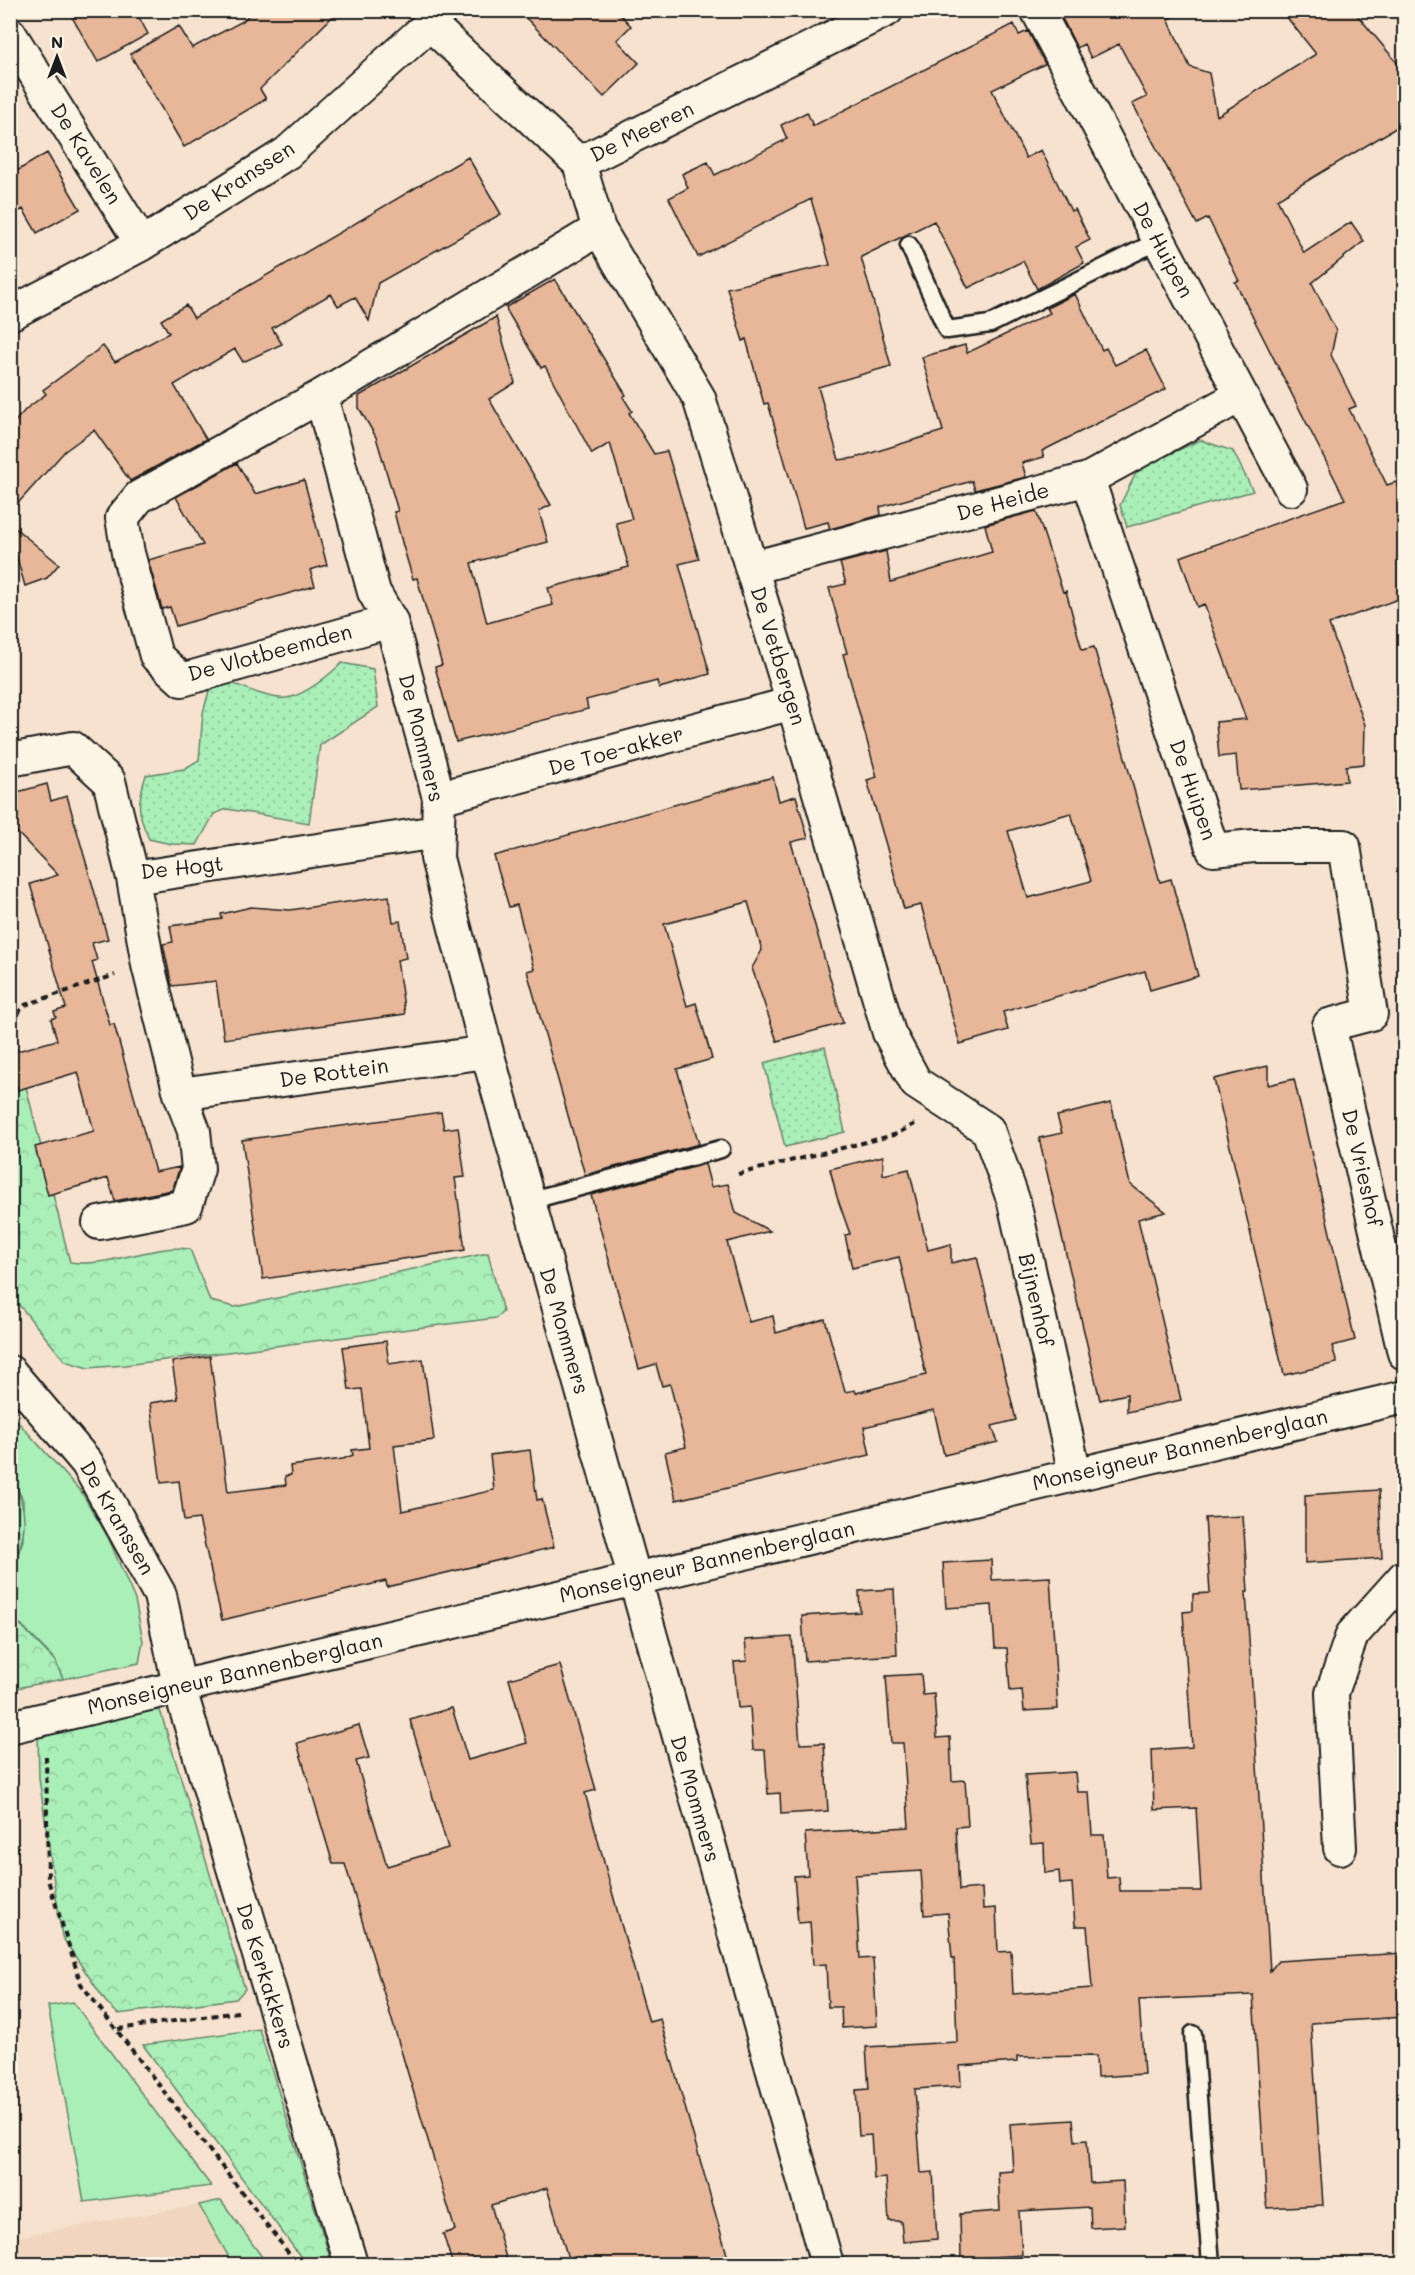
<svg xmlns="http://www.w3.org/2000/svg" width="1415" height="2275" font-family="Mali,sans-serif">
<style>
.built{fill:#f2d5be}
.green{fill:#aaeeb8;stroke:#63856a;stroke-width:1.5}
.forest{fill:url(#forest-crowns);stroke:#63856a;stroke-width:1.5}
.park{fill:url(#park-dots);stroke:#63856a;stroke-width:1.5}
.building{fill:#e8b799;stroke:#1c1c1c;stroke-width:1.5;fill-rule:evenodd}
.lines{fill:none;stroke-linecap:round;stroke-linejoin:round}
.lane-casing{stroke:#1c1c1c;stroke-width:21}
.street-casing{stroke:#1c1c1c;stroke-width:36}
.path{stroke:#1c1c1c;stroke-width:4;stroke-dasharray:6 4.5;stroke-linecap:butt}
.lane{stroke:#fcf5e5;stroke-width:16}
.street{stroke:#fcf5e5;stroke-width:32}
.labels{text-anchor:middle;stroke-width:5;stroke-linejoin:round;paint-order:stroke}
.street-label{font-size:21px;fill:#1c1c1c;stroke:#fcf5e5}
</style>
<defs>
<pattern id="forest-crowns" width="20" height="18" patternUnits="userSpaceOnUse" patternTransform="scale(1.5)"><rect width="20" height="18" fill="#aaeeb8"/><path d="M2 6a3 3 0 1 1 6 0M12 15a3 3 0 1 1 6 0" fill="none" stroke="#92cc9e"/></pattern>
<pattern id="park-dots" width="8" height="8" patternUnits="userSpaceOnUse" patternTransform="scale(1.5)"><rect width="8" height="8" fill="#aaeeb8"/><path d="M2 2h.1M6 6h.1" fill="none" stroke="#92cc9e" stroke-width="1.8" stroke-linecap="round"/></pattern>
</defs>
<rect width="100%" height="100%" fill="#f6e2ce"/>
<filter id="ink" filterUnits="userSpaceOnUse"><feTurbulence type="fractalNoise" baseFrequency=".0167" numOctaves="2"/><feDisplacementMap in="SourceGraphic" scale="12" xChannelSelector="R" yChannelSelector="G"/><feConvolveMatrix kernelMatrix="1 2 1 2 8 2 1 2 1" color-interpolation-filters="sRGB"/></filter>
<g filter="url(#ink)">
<path class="built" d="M 199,2205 L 234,2264 L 11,2264 L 11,2238 Z"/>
<path class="green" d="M 10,1413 L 82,1493 L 108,1537 L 135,1600 L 143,1641 L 139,1663 L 63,1679 L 55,1660 L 11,1615 L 11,1573 L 23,1540 L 23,1500 L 11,1476 Z
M 73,2002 L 211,2186 L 84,2202 L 48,2006 Z
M 221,2200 L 267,2264 L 233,2264 L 199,2205 Z"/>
<path class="forest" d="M 10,1023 L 70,1262 C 110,1268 149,1244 190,1249 L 210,1301 L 235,1307 L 488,1253 L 503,1312 L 496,1318 L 125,1365 L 88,1368 L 65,1361 L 11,1295 Z
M 11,1476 C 31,1514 26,1534 11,1573 Z
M 11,1615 L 55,1661 L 63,1679 L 11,1689 Z
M 160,1710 L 245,1989 L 236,1999 L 118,2014 L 106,2002 L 62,1937 L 39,1778 L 38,1735 L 108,1717 Z
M 259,2029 L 332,2264 L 306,2264 L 143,2045 Z"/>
<path class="park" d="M 1200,440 L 1233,451 L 1253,491 L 1127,527 L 1120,505 L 1138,469 Z
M 342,663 L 373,669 L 378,707 L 320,745 L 309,823 L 227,809 L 214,814 L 197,845 L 171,844 L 149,839 C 137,813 137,803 146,775 L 184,769 L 199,760 L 203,713 L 209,691 L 226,681 C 241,686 270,700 286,698 C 304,696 329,675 342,663 Z
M 825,1047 L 845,1132 L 785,1147 L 764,1063 Z"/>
<path class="building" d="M 68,10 L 135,10 L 148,34 L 98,62 Z
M 253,10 L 339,10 L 260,89 L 266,99 L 184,147 L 130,54 L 179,26 L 192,48 L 243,21 Z
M 518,10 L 616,10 L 631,26 L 617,40 L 639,63 L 604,97 Z
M 1067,10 L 1184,10 L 1168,19 L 1190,67 L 1209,73 L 1217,116 L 1316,54 L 1281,10 L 1353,10 L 1404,71 L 1404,123 L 1277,199 L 1304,253 L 1351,222 L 1364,241 L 1312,283 L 1336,331 L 1331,355 L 1356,406 L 1349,409 L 1387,485 L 1396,482 L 1404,499 L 1404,597 L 1329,624 L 1365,725 L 1364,764 L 1346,766 L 1347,781 L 1239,790 L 1236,755 L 1219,757 L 1216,722 L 1246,719 L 1204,604 L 1197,607 L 1180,557 L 1345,499 L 1235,282 L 1239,281 L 1208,218 L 1197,224 L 1135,108 L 1132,104 L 1147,97 L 1119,44 L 1091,58 L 1084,44 L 1077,48 L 1060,14 Z
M 1014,24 L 1019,35 L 1028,31 L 1045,64 L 992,90 L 1026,158 L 1041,150 L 1071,211 L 1075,209 L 1090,240 L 1076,247 L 1084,263 L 1037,289 L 1023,261 L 968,288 L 934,221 L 861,257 L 891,366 L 818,387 L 839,460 L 855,458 L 943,431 L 922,357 L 965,345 L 967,353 L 1050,313 L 1047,308 L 1075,294 L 1102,350 L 1106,348 L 1115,365 L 1146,350 L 1166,389 L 1042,451 L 1044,457 L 1022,463 L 1026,477 L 975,490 L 972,481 L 880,507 L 881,515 L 830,529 L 828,522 L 804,528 L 768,403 L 764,404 L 746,339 L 743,341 L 727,288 L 830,265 L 811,199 L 698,257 L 669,198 L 688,188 L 682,174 L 708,162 L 715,175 L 787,139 L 781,125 L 807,112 L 813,126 Z
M 47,153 L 80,209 L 37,233 L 23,209 L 10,217 L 10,175 Z
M 468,157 L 501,214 L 378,283 L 369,321 L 355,297 L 338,306 L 331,294 L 272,328 L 282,344 L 243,362 L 235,349 L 174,385 L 206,439 L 130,481 L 94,430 L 65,451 L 10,512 L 10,427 L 26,409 L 46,394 L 43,390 L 103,346 L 115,362 L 169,333 L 161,320 L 186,305 L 194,318 Z
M 555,279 L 626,395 L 623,397 L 632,411 L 629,413 L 654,454 L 667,451 L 699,559 L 679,564 L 710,674 L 659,688 L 657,681 L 586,700 L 588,709 L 456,742 L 435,667 L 442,665 L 417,578 L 413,579 L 403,546 L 394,512 L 398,511 L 376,437 L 359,408 L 359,396 L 496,317 L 515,383 L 489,399 L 551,505 L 539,511 L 548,542 L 471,563 L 487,623 L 553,605 L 548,588 L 629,567 L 616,523 L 632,519 L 610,443 L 592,454 L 545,366 L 541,368 L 507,311 L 506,307 Z
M 237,463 L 255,494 L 304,480 L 327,565 L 310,570 L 315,586 L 176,626 L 170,607 L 162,609 L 148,560 L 203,545 L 176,497 Z
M 1036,511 L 1063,592 L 1066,591 L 1082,650 L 1094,647 L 1160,882 L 1171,879 L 1198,976 L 1150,990 L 1145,971 L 1003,1012 L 1008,1030 L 960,1044 L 921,905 L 904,909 L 886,845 L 867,780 L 877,777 L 843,654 L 847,653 L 829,588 L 846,584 L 840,563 L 886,551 L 891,582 L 992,552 L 985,525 ZM 1071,813 L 1091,881 L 1028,898 L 1008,831 Z
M 10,524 L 59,564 L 47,578 L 25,586 L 10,534 Z
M 773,777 L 779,801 L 796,796 L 808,838 L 791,842 L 843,1023 L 777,1041 L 752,968 L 762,950 L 748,902 L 664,924 L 687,1006 L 696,1003 L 712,1059 L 677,1069 L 699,1144 L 585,1175 L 527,971 L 534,969 L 517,905 L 509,907 L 494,856 Z
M 47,784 L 51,801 L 67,796 L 108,939 L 92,943 L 97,960 L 92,962 L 110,1025 L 114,1024 L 155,1172 L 180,1167 L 172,1190 L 115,1201 L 108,1178 L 48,1195 L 35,1147 L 94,1131 L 78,1072 L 18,1090 L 10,1064 L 10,1053 L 57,1040 L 51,1019 L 56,1017 L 54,1012 L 66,1008 L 30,884 L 58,875 L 10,825 L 10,794 Z
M 389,896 L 393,922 L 400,921 L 406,958 L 397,960 L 405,1014 L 224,1039 L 216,981 L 172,986 L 163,944 L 173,942 L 170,926 L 222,919 L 221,914 L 251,907 L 290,910 Z
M 1268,1066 L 1268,1085 L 1294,1079 L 1355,1340 L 1332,1346 L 1337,1363 L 1284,1375 L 1214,1079 Z
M 1111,1103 L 1130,1184 L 1166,1212 L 1138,1219 L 1181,1400 L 1127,1412 L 1127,1394 L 1100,1400 L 1039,1138 L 1062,1133 L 1057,1116 Z
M 441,1112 L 444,1129 L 458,1127 L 465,1177 L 455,1178 L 465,1250 L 263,1279 L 242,1140 Z
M 883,1156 L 883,1175 L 909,1169 L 928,1250 L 951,1244 L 951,1263 L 977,1257 L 1016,1420 L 992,1426 L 998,1442 L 944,1455 L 934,1410 L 864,1427 L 870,1455 L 676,1500 L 665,1452 L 686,1447 L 670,1384 L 662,1386 L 656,1364 L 639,1369 L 591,1195 L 705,1164 L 711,1187 L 728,1184 L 736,1213 L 770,1231 L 727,1242 L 749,1322 L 773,1316 L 776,1333 L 825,1319 L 845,1392 L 855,1390 L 856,1393 L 926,1375 L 899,1257 L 852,1268 L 845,1235 L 850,1234 L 837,1197 L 830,1169 Z
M 386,1341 L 389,1364 L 423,1359 L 434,1440 L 394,1445 L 402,1511 L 494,1490 L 490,1455 L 530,1450 L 537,1500 L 542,1499 L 554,1547 L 387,1587 L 386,1581 L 222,1620 L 199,1519 L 184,1521 L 179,1481 L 161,1483 L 150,1403 L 178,1399 L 172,1362 L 210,1356 L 228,1492 L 286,1485 L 285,1476 L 291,1475 L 290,1466 L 343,1459 L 353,1455 L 352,1450 L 369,1448 L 362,1389 L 349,1390 L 343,1347 Z
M 1379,1490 L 1382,1558 L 1305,1563 L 1305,1495 Z
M 1243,1516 L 1248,1592 L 1246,1592 L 1270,1971 L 1278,1961 L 1404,1953 L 1404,2017 L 1311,2023 L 1323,2205 L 1267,2208 L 1253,1995 L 1139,2000 L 1144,2074 L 1097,2077 L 1096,2056 L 1017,2057 L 1017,2062 L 960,2066 L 961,2086 L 915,2089 L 921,2173 L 933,2172 L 937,2239 L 903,2242 L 901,2221 L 889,2221 L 886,2178 L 874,2179 L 871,2135 L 859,2136 L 856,2090 L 869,2089 L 866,2047 L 957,2042 L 954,1958 L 952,1958 L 948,1913 L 924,1915 L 921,1871 L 855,1875 L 860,1959 L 873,1958 L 877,2026 L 842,2028 L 841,2007 L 828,2007 L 826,1964 L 813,1965 L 810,1922 L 798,1923 L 794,1876 L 808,1875 L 805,1833 L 909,1827 L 903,1743 L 891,1743 L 886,1676 L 921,1674 L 923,1695 L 934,1694 L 937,1738 L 950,1737 L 952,1781 L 965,1780 L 968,1826 L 956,1827 L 959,1890 L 982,1888 L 983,1909 L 996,1908 L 998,1952 L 1011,1951 L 1013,1994 L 1092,1988 L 1087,1926 L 1075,1926 L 1072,1883 L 1060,1884 L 1059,1871 L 1045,1873 L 1044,1843 L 1031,1844 L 1025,1775 L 1075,1772 L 1077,1792 L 1089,1792 L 1092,1835 L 1104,1835 L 1107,1878 L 1119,1877 L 1120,1891 L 1201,1891 L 1196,1808 L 1154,1810 L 1152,1750 L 1192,1747 L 1183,1612 L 1193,1611 L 1193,1594 L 1210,1593 L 1205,1518 Z
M 991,1560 L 992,1580 L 1050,1577 L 1058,1709 L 1024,1711 L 1022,1690 L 1010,1691 L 1007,1648 L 995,1648 L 992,1605 L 946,1608 L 943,1563 Z
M 894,1589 L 897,1655 L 805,1661 L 802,1616 L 860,1612 L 859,1591 Z
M 792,1637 L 800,1744 L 824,1743 L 828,1811 L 781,1814 L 780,1793 L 768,1794 L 765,1750 L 753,1750 L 750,1707 L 738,1708 L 734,1662 L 747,1661 L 745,1640 Z
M 560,1665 L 596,1790 L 585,1793 L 619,1917 L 649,2022 L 660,2019 L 730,2265 L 570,2265 L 547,2188 L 491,2205 L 508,2265 L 453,2265 L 443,2234 L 455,2230 L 345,1864 L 333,1864 L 297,1743 L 359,1725 L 369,1758 L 356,1761 L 387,1866 L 448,1848 L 410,1720 L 452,1708 L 468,1760 L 527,1743 L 509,1679 Z
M 1073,2120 L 1075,2141 L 1087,2140 L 1090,2183 L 1123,2181 L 1125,2226 L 1091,2228 L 1090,2207 L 1019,2211 L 1022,2255 L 961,2259 L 960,2214 L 1000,2211 L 998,2172 L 1013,2171 L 1010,2124 Z"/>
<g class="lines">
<g class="lane-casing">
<path id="lane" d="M 909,245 L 947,330 L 990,324 L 1158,241
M 528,1201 L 721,1149
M 1193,2034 L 1211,2264"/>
</g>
<g class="street-casing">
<path id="street" d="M 1037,10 L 1291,489
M 430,24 L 579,163 L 887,10
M 10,34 L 142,244
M 579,163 L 599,229 L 699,398 L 793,703 L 889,1033 L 916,1083 L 988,1130 L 1014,1202 L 1075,1474
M 10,314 L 142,244 L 287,153 L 430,24 L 440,10
M 321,396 L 374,592 L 391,621 L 439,798 L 437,858 L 487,1052 L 827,2264
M 1088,479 L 1213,850 L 1254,846 L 1344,846 L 1371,1014 L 1329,1025 L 1404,1353
M 751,568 L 1088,479 L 1240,396
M 391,621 L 182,680 L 156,656 L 128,553 L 122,518 L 139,497 L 321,396 L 599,229
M 10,760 L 73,748 L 109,781 L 133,878 L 437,832
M 439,798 L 793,703
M 180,1094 L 487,1052
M 99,1223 L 186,1206 L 198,1169 L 194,1131 L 180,1094 L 148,965 L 133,878
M 10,1372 L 87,1463 L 160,1595 L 179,1686 L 351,2264
M 10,1727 L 1404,1397
M 1340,1848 L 1332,1693 L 1352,1635 L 1404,1577"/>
</g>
<path class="path" d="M 10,1021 L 25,1005 L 115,975
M 738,1174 L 894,1135 L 915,1124
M 46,1756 L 48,1880 L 81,1984 L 297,2264
M 118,2029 L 238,2012"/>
<use href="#lane" class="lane"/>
<use href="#street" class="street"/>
</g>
</g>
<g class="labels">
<g class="street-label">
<text transform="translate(642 132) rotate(-26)" y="7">De Meeren</text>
<text transform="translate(86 154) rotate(58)" y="7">De Kavelen</text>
<text transform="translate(239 181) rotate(-33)" y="7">De Kranssen</text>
<text transform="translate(1163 250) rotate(62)" y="7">De Huipen</text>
<text transform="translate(1003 502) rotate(-15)" y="7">De Heide</text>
<text transform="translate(270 653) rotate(-15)" y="7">De Vlotbeemden</text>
<text transform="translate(778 656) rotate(73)" y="7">De Vetbergen</text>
<text transform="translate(421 738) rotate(76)" y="7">De Mommers</text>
<text transform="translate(616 751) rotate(-15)" y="7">De Toe-akker</text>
<text transform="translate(1193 790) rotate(71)" y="7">De Huipen</text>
<text transform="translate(182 868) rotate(-6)" y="7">De Hogt</text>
<text transform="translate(334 1073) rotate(-8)" y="7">De Rottein</text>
<text transform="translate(1362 1168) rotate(77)" y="7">De Vrieshof</text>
<text transform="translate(1036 1300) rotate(77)" y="7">Bijnenhof</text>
<text transform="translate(564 1331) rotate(74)" y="7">De Mommers</text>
<text transform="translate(1180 1450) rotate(-13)" y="7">Monseigneur Bannenberglaan</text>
<text transform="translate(117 1518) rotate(60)" y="7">De Kranssen</text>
<text transform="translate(707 1562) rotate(-13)" y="7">Monseigneur Bannenberglaan</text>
<text transform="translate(235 1674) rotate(-13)" y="7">Monseigneur Bannenberglaan</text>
<text transform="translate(695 1799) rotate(74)" y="7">De Mommers</text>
<text transform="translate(265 1976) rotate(73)" y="7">De Kerkakkers</text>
</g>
</g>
<rect width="1415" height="2275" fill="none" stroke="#fcf5e5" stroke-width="36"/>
<rect x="18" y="18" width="1379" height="2239" fill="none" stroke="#1c1c1c" stroke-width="2" filter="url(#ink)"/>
<g transform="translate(57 57)" stroke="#fcf5e5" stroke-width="4.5" paint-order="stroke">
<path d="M0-4.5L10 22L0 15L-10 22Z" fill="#1c1c1c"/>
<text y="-9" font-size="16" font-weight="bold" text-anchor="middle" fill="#1c1c1c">N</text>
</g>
</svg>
